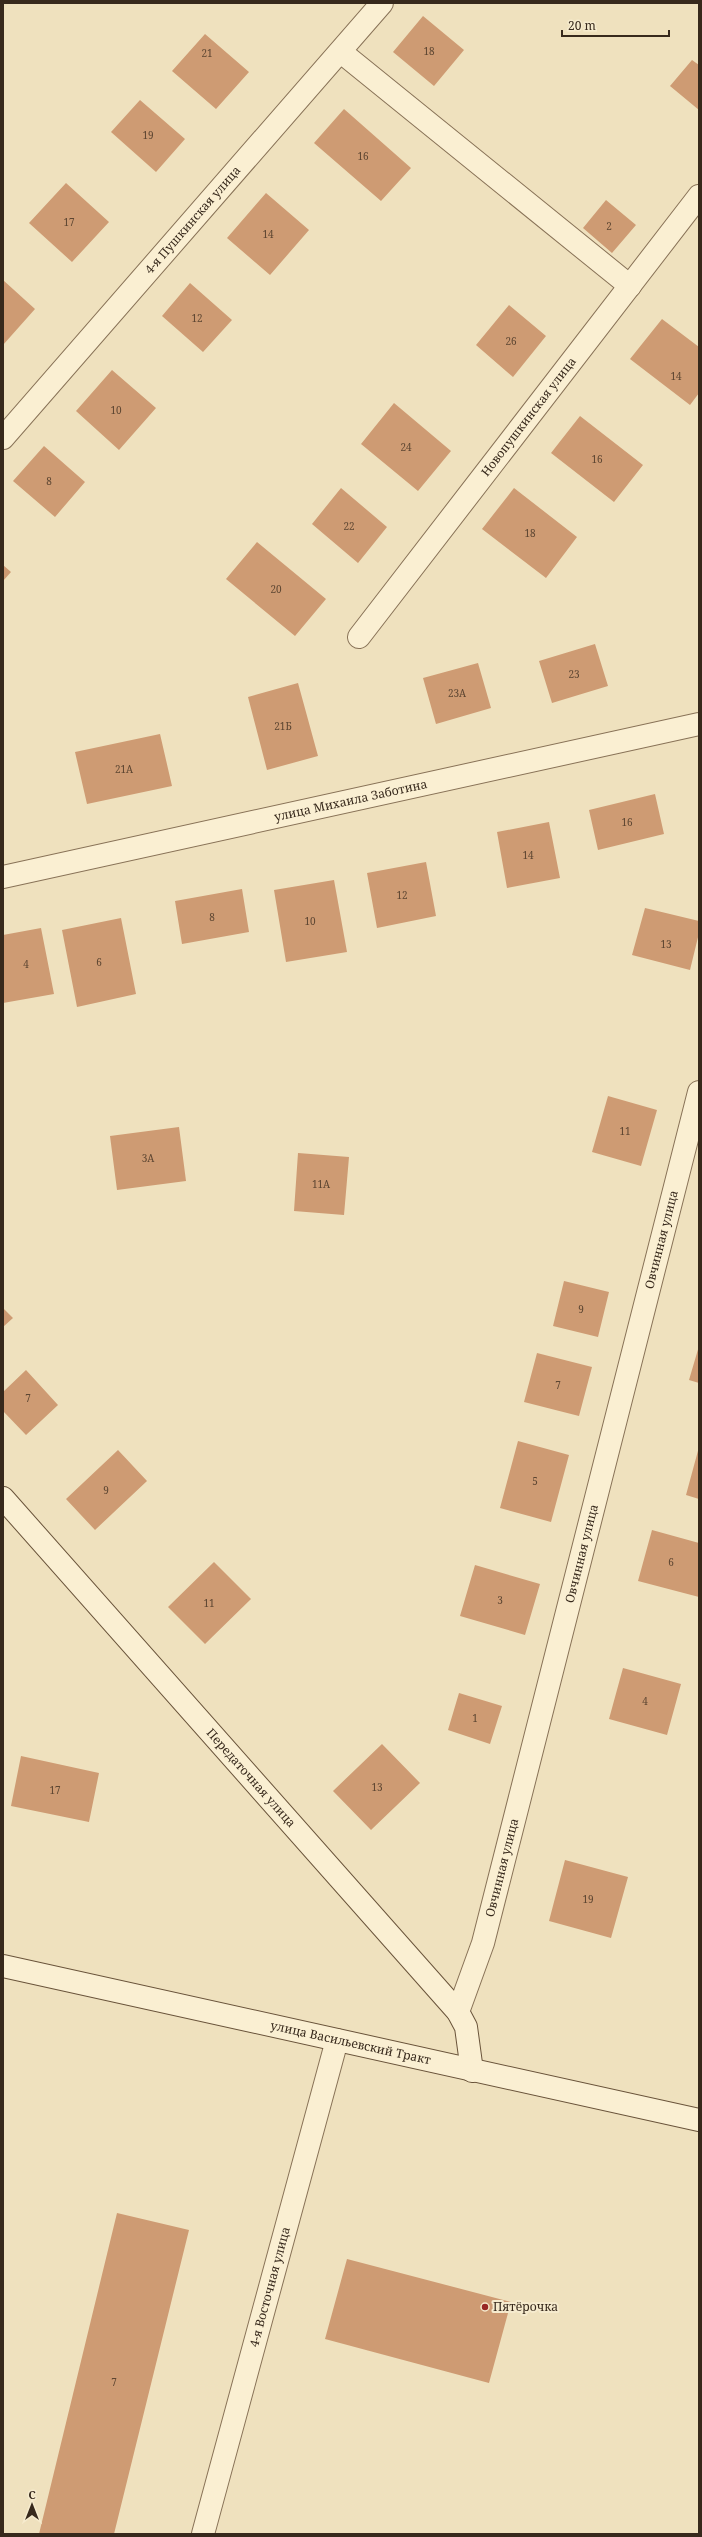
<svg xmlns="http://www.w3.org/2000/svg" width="702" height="2537" font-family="'Noto Serif',serif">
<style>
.building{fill:#ce9b73}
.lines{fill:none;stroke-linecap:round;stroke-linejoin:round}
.minor-casing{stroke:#887257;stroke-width:24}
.tertiary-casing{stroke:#887257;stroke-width:24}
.secondary-casing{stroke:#69533a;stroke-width:24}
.minor{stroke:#faefd2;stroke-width:22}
.tertiary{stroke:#faefd2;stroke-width:22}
.secondary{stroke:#faefd2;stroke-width:22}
.poi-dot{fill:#982725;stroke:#f6ebce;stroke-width:1.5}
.labels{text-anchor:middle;stroke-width:4;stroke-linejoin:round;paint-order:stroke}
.number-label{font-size:10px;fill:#5d4632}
.street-label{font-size:12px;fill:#37291c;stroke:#f6ebce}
.poi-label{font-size:12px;fill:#37291c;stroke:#f6ebce;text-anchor:start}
</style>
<rect width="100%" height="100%" fill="#efe1be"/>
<path class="building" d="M 423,16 L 464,50 L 434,86 L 393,52 Z
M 205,34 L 249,72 L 216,109 L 172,71 Z
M 692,60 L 699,65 L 699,110 L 670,86 Z
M 140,100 L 185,139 L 156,172 L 111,132 Z
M 344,109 L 411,168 L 381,201 L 314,143 Z
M 66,183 L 109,222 L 72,262 L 29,223 Z
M 266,193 L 309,230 L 270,275 L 227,238 Z
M 606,200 L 636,225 L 612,253 L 583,228 Z
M 3,280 L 35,309 L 3,345 Z
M 190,283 L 232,320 L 203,352 L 162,316 Z
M 509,305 L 546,336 L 513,377 L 476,345 Z
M 662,319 L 699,347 L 699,393 L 690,405 L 630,359 Z
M 112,370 L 156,408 L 119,450 L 76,411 Z
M 394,403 L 451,451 L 418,491 L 361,444 Z
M 580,416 L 643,465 L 614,502 L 551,453 Z
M 44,446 L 85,482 L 55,517 L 13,481 Z
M 341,488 L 387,527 L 358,563 L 312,524 Z
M 514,488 L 577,537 L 546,578 L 482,529 Z
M 257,542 L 326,599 L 295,636 L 226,579 Z
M 3,565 L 11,572 L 3,581 Z
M 595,644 L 608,686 L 552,703 L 539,661 Z
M 478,663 L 491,708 L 436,724 L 423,678 Z
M 298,683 L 318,756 L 267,770 L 248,697 Z
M 160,734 L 172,786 L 87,804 L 75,752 Z
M 655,794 L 664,834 L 598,850 L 589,810 Z
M 549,822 L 560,878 L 507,888 L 497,832 Z
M 426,862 L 436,916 L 377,928 L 367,873 Z
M 334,880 L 347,952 L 286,962 L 274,890 Z
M 242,889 L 249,932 L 182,944 L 175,901 Z
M 645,908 L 699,921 L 699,933 L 690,970 L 632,955 Z
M 121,918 L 136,994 L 77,1007 L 62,930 Z
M 41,928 L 54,994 L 3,1003 L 3,935 Z
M 608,1096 L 657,1110 L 641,1166 L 592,1152 Z
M 179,1127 L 186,1181 L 117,1190 L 110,1136 Z
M 298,1153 L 349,1157 L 344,1215 L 294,1211 Z
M 564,1281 L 609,1292 L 598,1337 L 553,1326 Z
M 3,1308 L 13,1318 L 3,1327 Z
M 699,1346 L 699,1383 L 689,1380 Z
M 537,1353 L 592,1367 L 579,1416 L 524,1402 Z
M 26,1370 L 58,1405 L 26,1435 L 3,1411 L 3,1392 Z
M 518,1441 L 569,1455 L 551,1522 L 500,1508 Z
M 699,1447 L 699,1499 L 686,1495 Z
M 118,1450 L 147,1481 L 95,1530 L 66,1499 Z
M 652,1530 L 699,1543 L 699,1597 L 638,1581 Z
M 214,1562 L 251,1599 L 205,1644 L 168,1607 Z
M 475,1565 L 540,1584 L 525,1635 L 460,1616 Z
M 623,1668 L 681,1684 L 667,1735 L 609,1719 Z
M 459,1693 L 502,1706 L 490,1744 L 448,1730 Z
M 382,1744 L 420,1783 L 371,1830 L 333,1791 Z
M 21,1756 L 99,1773 L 89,1822 L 11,1806 Z
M 565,1860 L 628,1877 L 611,1938 L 549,1921 Z
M 117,2213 L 189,2230 L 114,2534 L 39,2534 Z
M 347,2259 L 511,2302 L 489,2383 L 325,2339 Z"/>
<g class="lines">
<g class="minor-casing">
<g id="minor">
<path d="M 341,52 L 630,286"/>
<path id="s1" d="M 3,438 L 382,3"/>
<path id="s2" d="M 359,637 L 699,196"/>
<path id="s3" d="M 3,877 L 699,724"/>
<path id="s4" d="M 458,2012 L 483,1943 L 699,1092"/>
</g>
</g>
<g class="tertiary-casing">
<g id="tertiary">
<path id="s5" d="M 203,2534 L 337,2040"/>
</g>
</g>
<g class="secondary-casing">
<g id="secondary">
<path id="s6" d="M 3,1498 L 458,2012 L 466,2027 L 472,2071"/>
<path id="s7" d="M 3,1966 L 699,2120"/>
</g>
</g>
<use href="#minor" class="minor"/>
<use href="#tertiary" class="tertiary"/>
<use href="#secondary" class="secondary"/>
</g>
<circle class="poi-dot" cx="485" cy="2307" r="4"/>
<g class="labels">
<g class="number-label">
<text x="429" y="55">18</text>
<text x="207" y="57">21</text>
<text x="148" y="139">19</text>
<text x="363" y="160">16</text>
<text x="69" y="226">17</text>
<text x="609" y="230">2</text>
<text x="268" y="238">14</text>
<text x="197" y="322">12</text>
<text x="511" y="345">26</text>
<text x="676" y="380">14</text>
<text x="116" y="414">10</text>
<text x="406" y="451">24</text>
<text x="597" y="463">16</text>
<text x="49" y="485">8</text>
<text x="349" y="530">22</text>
<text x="530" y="537">18</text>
<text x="276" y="593">20</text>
<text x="574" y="678">23</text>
<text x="457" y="697">23А</text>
<text x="283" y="730">21Б</text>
<text x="124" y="773">21А</text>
<text x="627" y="826">16</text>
<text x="528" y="859">14</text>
<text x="402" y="899">12</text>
<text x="212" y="921">8</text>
<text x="310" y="925">10</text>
<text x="666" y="948">13</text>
<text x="99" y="966">6</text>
<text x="26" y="968">4</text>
<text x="625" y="1135">11</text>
<text x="148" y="1162">3А</text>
<text x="321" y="1188">11А</text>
<text x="581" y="1313">9</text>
<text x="558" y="1389">7</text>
<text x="28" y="1402">7</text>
<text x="535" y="1485">5</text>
<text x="106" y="1494">9</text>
<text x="671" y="1566">6</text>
<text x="500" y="1604">3</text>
<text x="209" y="1607">11</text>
<text x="645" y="1705">4</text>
<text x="475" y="1722">1</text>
<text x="377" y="1791">13</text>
<text x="55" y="1794">17</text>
<text x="588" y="1903">19</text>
<text x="114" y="2386">7</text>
</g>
<g class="street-label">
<text dy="4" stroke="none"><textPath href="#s1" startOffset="289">4-я Пушкинская улица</textPath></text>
<text dy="4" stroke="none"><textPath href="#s2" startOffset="278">Новопушкинская улица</textPath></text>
<text dy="4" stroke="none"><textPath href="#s3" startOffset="356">улица Михаила Заботина</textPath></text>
<text dy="4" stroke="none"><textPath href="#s4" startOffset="799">Овчинная улица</textPath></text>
<text dy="4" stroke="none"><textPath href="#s4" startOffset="475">Овчинная улица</textPath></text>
<text dy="4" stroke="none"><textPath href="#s6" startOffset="374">Передаточная улица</textPath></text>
<text dy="4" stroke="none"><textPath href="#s4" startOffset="151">Овчинная улица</textPath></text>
<text dy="4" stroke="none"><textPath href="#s7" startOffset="356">улица Васильевский Тракт</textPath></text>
<text dy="4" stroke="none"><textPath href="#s5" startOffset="256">4-я Восточная улица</textPath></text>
</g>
<g class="poi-label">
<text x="493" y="2311">Пятёрочка</text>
</g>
</g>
<rect width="702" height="2537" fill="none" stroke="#37291c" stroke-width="8"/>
<g transform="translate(32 2505)" stroke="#f6ebce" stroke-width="3" paint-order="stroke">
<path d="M0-3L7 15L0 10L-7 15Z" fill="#37291c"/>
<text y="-6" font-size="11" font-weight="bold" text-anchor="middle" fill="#37291c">С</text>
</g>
<path d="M562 30v6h107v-6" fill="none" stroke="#37291c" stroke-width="2"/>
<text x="568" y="30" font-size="12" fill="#37291c" stroke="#f6ebce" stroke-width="3" paint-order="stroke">20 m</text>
</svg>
